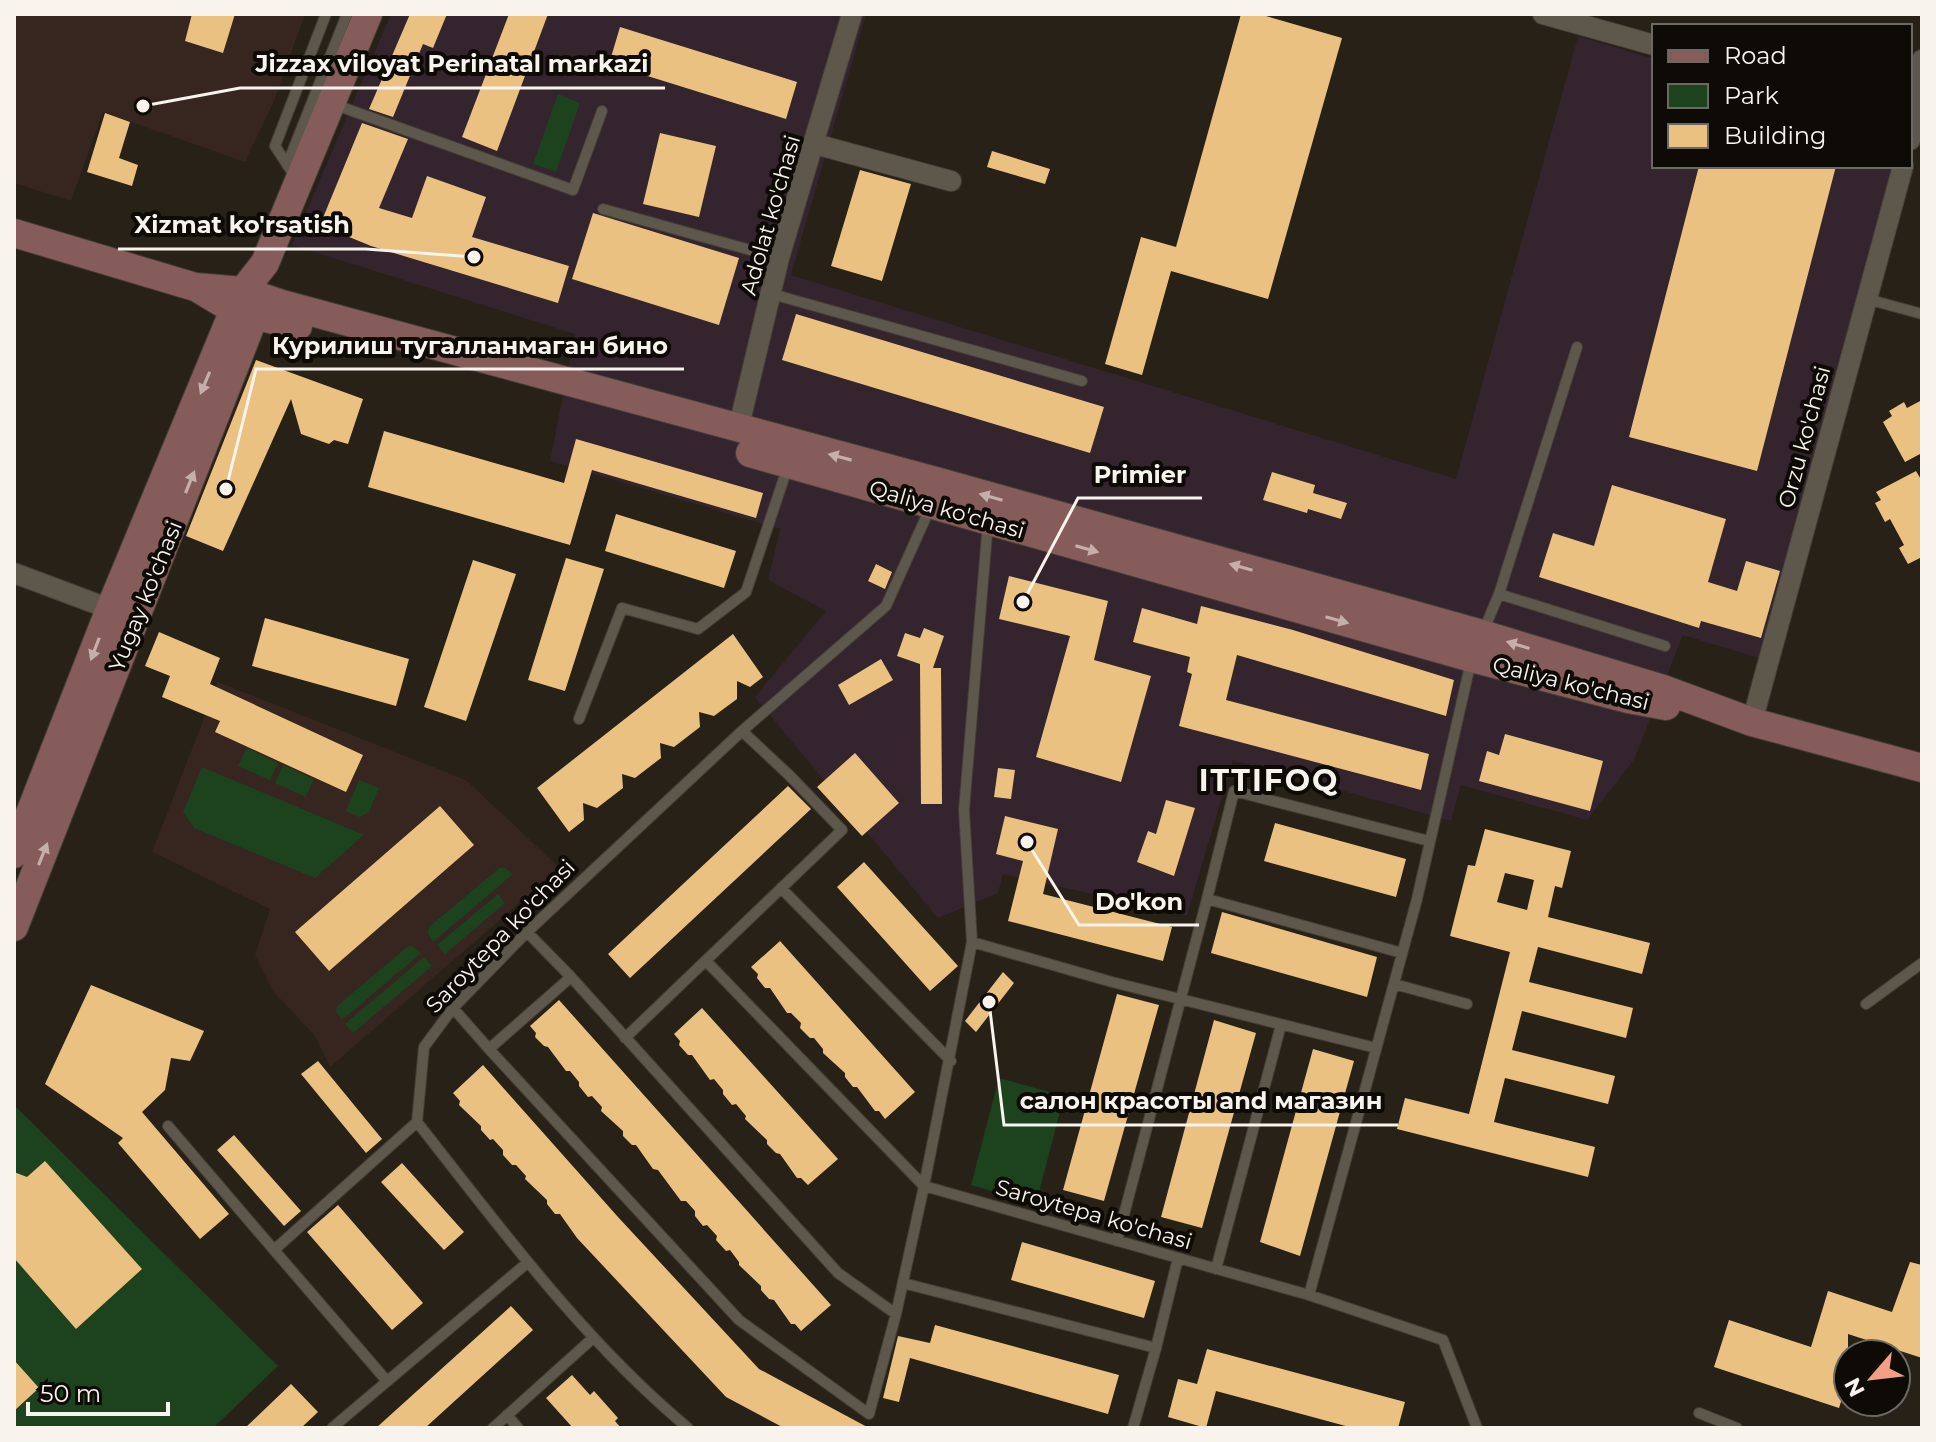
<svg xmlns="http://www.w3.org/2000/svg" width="1936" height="1442" font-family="Montserrat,sans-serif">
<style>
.commercial{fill:#34242e}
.medical{fill:#372520}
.green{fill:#1c431e}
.building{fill:#eac181;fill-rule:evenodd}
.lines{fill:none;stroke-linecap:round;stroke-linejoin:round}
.lane-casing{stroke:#443e37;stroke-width:12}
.street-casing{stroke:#443e37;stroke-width:22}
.secondary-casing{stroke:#443e37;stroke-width:30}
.lane{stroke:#5e574c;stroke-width:10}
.street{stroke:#5e574c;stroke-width:20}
.secondary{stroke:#865c5a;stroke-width:28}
.oneway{fill:#c5afab}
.labels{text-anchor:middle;stroke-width:8;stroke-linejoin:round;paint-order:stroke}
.street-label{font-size:22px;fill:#f8f3ed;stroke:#0e0b07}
.district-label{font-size:30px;font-weight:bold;letter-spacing:2px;fill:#f8f3ed;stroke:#0e0b07}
.leader{fill:none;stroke:#f8f3ed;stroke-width:3}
.callout-dot{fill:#f8f3ed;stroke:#0e0b07;stroke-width:3}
.callout-label{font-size:24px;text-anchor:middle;font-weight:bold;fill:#f8f3ed;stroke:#0e0b07;stroke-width:8;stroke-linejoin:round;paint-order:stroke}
</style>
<rect width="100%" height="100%" fill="#282117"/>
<path class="commercial" d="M 391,14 L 866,14 L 791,275 L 1456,479 L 1578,36 L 1654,59 L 1654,166 L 1894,166 L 1759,658 L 1683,635 L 1634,760 L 1587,820 L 1461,785 L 1451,821 L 1233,760 L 1187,915 L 1003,874 L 998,893 L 938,918 L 755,697 L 826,611 L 768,580 L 780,529 L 550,461 L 575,334 L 292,245 Z"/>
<path class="medical" d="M 14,14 L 305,14 L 274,101 L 245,162 L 103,112 L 71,201 L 14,183 Z
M 218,682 L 466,780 L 560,868 L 330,1067 L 315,1036 L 273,991 L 255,955 L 270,909 L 152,852 Z"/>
<path class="green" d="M 558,94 L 580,103 L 556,172 L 533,164 Z
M 247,748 L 278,763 L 270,780 L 238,766 Z
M 283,765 L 314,779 L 306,797 L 275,783 Z
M 202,767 L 364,835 L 315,878 L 194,828 L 183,812 Z
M 359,780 L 379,788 L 369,812 L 359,817 L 346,811 Z
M 504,867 L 513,874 L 433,942 L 428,933 L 429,927 L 499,868 Z
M 498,894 L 505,903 L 445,954 L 437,945 Z
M 412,946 L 421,953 L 342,1020 L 336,1011 L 337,1006 L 407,947 Z
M 424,957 L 432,966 L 353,1033 L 345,1024 Z
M 999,1078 L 1064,1096 L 1036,1204 L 971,1185 Z
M 14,1105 L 278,1366 L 213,1428 L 14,1428 Z"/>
<path class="building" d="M 192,14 L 235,14 L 223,53 L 185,41 Z
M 410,14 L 447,14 L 433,48 L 423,44 L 393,117 L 369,109 Z
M 509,14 L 548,14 L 497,151 L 462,137 Z
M 1241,14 L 1259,14 L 1342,38 L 1268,299 L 1171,271 L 1142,375 L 1105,364 L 1141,237 L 1176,247 Z
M 620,27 L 797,82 L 786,119 L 609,64 Z
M 105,113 L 130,122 L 119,158 L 138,165 L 132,186 L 87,172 Z
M 362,123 L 408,139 L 379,208 L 412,218 L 427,176 L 486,197 L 472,237 L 569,266 L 558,303 L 371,246 L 320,225 Z
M 660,133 L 716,146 L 699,217 L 643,204 Z
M 992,151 L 1050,169 L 1045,184 L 987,167 Z
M 1699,166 L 1836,166 L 1757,471 L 1629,437 Z
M 860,170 L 911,184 L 882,281 L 831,266 Z
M 593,213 L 739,258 L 719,325 L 572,279 Z
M 796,314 L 1104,407 L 1090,453 L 782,360 Z
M 256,360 L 363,399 L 348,444 L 334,440 L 329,444 L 301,434 L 291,399 L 223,551 L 186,536 Z
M 1922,400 L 1922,453 L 1905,462 L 1883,422 L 1892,416 L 1889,411 L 1904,402 L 1907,408 Z
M 384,431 L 564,483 L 576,439 L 763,493 L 756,518 L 592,470 L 570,545 L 368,487 Z
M 1916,471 L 1922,481 L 1922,557 L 1908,564 L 1899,548 L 1904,545 L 1890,519 L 1885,522 L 1875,503 L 1881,500 L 1876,492 Z
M 1272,472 L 1315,485 L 1313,493 L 1347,503 L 1341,519 L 1308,509 L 1307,513 L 1263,500 Z
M 1612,485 L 1726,519 L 1708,582 L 1737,591 L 1746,561 L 1780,571 L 1761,638 L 1701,621 L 1699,628 L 1539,577 L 1553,533 L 1594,546 Z
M 616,514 L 736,551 L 724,588 L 605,551 Z
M 566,558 L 604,569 L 565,691 L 528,680 Z
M 473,560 L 516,574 L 466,721 L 424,707 Z
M 876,564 L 892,572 L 885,589 L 868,581 Z
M 1009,576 L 1108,601 L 1094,660 L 1151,676 L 1121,782 L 1036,757 L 1070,636 L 999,619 Z
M 1201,606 L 1293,630 L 1454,680 L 1446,716 L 1237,655 L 1226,700 L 1429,754 L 1421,790 L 1179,726 L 1192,674 L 1187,672 L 1190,657 L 1133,642 L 1142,608 L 1197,624 Z
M 265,618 L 409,659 L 396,706 L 252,666 Z
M 924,628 L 944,636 L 933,668 L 941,668 L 942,804 L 921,804 L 920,664 L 897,656 L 905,633 L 920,638 Z
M 159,632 L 220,658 L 210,684 L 363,755 L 346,792 L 215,732 L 220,721 L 162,697 L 170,676 L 145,666 Z
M 733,634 L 763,677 L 750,687 L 737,681 L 737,699 L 714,716 L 699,712 L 700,727 L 674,747 L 660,743 L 661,758 L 635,778 L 622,774 L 623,788 L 597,808 L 583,803 L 584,820 L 569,832 L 537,788 Z
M 881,659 L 893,680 L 849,705 L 838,685 Z
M 1505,734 L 1603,761 L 1590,811 L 1479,781 L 1487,751 L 1499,755 Z
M 855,753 L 899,803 L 862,836 L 817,787 Z
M 998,768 L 1015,770 L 1011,799 L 994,797 Z
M 788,786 L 811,809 L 630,978 L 608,954 Z
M 1166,800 L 1195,808 L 1174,876 L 1137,862 L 1148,831 L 1156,834 Z
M 440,806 L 474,845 L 329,971 L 295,932 Z
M 1005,816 L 1058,829 L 1043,894 L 1172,927 L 1163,961 L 1008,921 L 1023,861 L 996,854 Z
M 1275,823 L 1406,859 L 1396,897 L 1264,861 Z
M 1485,829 L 1571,851 L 1562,888 L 1555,886 L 1548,917 L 1650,943 L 1642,974 L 1538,947 L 1529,982 L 1633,1008 L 1626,1038 L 1522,1011 L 1512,1050 L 1615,1076 L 1608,1104 L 1505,1078 L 1494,1122 L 1595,1147 L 1588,1177 L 1397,1129 L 1405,1098 L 1469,1114 L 1510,952 L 1450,936 L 1468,865 L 1475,866 ZM 1505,873 L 1534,880 L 1527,910 L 1497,902 Z
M 864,862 L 958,966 L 930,991 L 837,887 Z
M 1222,912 L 1377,957 L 1367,997 L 1211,953 Z
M 780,941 L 915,1092 L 885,1119 L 879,1111 L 875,1111 L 857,1087 L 853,1087 L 845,1077 L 845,1073 L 823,1053 L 823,1049 L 814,1038 L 810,1038 L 800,1028 L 801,1023 L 791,1013 L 787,1013 L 770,988 L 765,988 L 757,978 L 758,974 L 751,967 Z
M 1003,972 L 1014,983 L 976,1032 L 965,1021 Z
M 91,985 L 204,1031 L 190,1061 L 171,1058 L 165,1090 L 142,1112 L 229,1214 L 200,1239 L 118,1143 L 123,1138 L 45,1084 Z
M 1117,994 L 1159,1005 L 1104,1201 L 1063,1190 Z
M 559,1000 L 831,1305 L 801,1331 L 795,1324 L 791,1324 L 774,1300 L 769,1299 L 761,1290 L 761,1286 L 739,1265 L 739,1262 L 730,1250 L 726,1251 L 716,1240 L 717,1236 L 707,1225 L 703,1226 L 695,1216 L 695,1211 L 686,1201 L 681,1201 L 658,1170 L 653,1169 L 636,1145 L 632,1145 L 623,1136 L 623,1131 L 601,1111 L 602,1107 L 592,1096 L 588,1097 L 579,1086 L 579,1082 L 570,1071 L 566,1071 L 548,1047 L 544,1046 L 535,1037 L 536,1033 L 530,1026 Z
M 702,1008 L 838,1159 L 808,1185 L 801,1178 L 797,1178 L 780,1154 L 776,1153 L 767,1144 L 767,1140 L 745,1119 L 746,1116 L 736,1104 L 732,1105 L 723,1094 L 723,1090 L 714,1079 L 710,1080 L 692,1055 L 688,1055 L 679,1045 L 680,1041 L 674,1034 Z
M 1214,1020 L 1256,1033 L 1202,1228 L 1161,1217 Z
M 1313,1049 L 1354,1061 L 1300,1256 L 1260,1242 Z
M 318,1061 L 382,1139 L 366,1153 L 301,1074 Z
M 483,1065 L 618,1217 L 759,1369 L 869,1428 L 784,1428 L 726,1397 L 577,1238 L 560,1214 L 555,1214 L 547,1204 L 547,1200 L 525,1179 L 526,1176 L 516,1165 L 512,1165 L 503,1155 L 503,1150 L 493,1139 L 490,1140 L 481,1130 L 481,1126 L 459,1105 L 460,1101 L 453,1093 Z
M 234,1135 L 301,1211 L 284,1226 L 217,1150 Z
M 45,1161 L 142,1269 L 76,1329 L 14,1258 L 14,1172 L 27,1177 Z
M 402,1163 L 464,1232 L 444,1250 L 381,1182 Z
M 338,1205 L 423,1303 L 392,1330 L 307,1232 Z
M 1022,1242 L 1155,1281 L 1144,1318 L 1011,1280 Z
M 1910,1262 L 1922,1265 L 1922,1358 L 1848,1334 L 1848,1380 L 1839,1408 L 1714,1367 L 1729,1320 L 1811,1347 L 1828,1291 L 1892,1312 Z
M 511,1306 L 533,1330 L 425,1428 L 376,1428 Z
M 935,1325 L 1119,1375 L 1108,1414 L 910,1358 L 899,1402 L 883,1398 L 898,1336 L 930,1343 Z
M 1207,1349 L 1405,1402 L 1398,1428 L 1353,1428 L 1216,1391 L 1206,1428 L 1168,1417 L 1178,1379 L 1197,1384 Z
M 14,1360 L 39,1388 L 14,1411 Z
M 572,1375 L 590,1395 L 594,1391 L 618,1418 L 615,1421 L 621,1428 L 573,1428 L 546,1398 Z
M 291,1384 L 318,1412 L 301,1428 L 245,1428 Z"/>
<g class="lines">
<g class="lane-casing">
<path id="lane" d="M 333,104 L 573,190 L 602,111
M 287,165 L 347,14
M 296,178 L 275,146 L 326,14
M 603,209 L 779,258
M 772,294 L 1082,381
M 1867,299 L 1922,314
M 988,522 L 964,810 L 972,942 L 1112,982 L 1376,1048
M 1499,594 L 1665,646
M 1483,632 L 1499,594 L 1577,347
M 1471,661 L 1417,899 L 1309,1295 L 1443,1340 L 1477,1428
M 579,719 L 622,608 L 698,629 L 746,592 L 788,466
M 781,888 L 951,1061
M 1207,899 L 1234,791 L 1429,841
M 527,932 L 571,977
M 972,942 L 924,1186 L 1309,1295
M 707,962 L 924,1186 L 896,1314 L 869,1414 L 739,1320 L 489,1049 L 571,977 L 838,1273 L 896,1314
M 1394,984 L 1467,1004
M 1866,1004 L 1922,963
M 453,1008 L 489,1049
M 625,1038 L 842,830 L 790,776 L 742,731
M 168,1126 L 274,1250
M 1117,1241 L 1207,899 L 1402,953
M 1216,1269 L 1281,1025
M 903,1283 L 1156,1348 L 1133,1428
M 1156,1348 L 1178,1258
M 386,1380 L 274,1250 L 417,1122
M 1699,1413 L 1737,1428
M 507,1415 L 518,1428
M 332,1428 L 527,1263
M 493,1428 L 593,1338
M 688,1428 C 583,1340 501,1229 417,1122 L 424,1047 L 453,1008 L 527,932 L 742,731 L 886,606 L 931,506"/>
</g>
<g class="street-casing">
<path id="street" d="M 1543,14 L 1654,45
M 1910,140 L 1916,119 L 1922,60
M 815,144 L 951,181
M 738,430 L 779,258 L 852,14
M 14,573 L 110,609
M 1752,722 L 1903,166"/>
</g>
<g class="secondary-casing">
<path id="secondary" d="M 14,233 L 195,287 L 243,291 L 282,304 L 943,483 L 1482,634 L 1663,689 L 1752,722 L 1922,768
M 199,289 L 234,310 L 298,326
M 750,453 L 1472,658 L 1628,699 L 1666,706
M 14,854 L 110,609 L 234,310 L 243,291 L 265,263 L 368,14
M 14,927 L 261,299"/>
</g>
<use href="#lane" class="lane"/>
<use href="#street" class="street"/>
<use href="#secondary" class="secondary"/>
</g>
<defs><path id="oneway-solid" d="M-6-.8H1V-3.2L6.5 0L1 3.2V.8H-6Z" transform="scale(2)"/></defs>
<g class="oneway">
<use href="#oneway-solid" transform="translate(205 383) rotate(113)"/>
<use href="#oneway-solid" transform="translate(840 457) rotate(-165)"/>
<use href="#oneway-solid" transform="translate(190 482) rotate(-68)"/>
<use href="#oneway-solid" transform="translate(991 497) rotate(-164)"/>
<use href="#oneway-solid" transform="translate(1087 549) rotate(16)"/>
<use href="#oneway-solid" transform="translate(1241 567) rotate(-164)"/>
<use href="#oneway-solid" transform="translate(1337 620) rotate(16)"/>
<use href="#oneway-solid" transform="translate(1518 645) rotate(-163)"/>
<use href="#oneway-solid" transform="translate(95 649) rotate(111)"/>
<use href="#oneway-solid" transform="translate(43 854) rotate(-68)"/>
</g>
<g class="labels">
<g class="street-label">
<text transform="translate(770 215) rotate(-74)" y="8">Adolat ko'chasi</text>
<text transform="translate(1804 437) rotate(-75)" y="8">Orzu ko'chasi</text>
<text transform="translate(947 509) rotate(16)" y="8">Qaliya ko'chasi</text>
<text transform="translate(145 596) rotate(-68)" y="8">Yugay ko'chasi</text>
<text transform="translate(1571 683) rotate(14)" y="8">Qaliya ko'chasi</text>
<text transform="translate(500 936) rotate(-46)" y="8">Saroytepa ko'chasi</text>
<text transform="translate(1094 1214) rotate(16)" y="8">Saroytepa ko'chasi</text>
</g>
<g class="district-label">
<text x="1269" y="791">ITTIFOQ</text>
</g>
</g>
<path class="leader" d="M143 106L240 88H665M474 257L366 249H118M226 489L256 369H684M1023 602L1078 498H1202M1027 842L1079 925H1199M989 1002L1004 1125H1398"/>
<g class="callout-dot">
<circle cx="143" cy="106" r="8"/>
<circle cx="474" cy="257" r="8"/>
<circle cx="226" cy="489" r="8"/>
<circle cx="1023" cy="602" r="8"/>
<circle cx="1027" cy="842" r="8"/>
<circle cx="989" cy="1002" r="8"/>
</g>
<g class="callout-label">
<text x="452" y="72">Jizzax viloyat Perinatal markazi</text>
<text x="242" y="233">Xizmat ko'rsatish</text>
<text x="470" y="354">Курилиш тугалланмаган бино</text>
<text x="1140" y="483">Primier</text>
<text x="1139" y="910">Do'kon</text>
<text x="1201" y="1109">салон красоты and магазин</text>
</g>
<rect width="1936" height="1442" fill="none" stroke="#f8f3ed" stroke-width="32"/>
<rect x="1652" y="24" width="260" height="144" fill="#0e0b07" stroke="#6c6863" stroke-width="2"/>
<rect x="1668" y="50" width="40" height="12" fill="#865c5a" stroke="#6c6863" stroke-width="2"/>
<text x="1724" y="64" font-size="24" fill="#f8f3ed">Road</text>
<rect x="1668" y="84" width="40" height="24" fill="#1c431e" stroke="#6c6863" stroke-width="2"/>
<text x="1724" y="104" font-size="24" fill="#f8f3ed">Park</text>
<rect x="1668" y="124" width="40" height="24" fill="#eac181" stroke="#6c6863" stroke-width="2"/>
<text x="1724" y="144" font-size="24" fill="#f8f3ed">Building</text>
<g transform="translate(1872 1378) rotate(242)"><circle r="38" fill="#0e0b07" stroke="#6c6863" stroke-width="2"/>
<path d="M0-6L14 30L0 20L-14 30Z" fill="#f39f83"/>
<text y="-12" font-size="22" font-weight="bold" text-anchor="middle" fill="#f8f3ed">N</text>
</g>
<path d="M28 1402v12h140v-12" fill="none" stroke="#f8f3ed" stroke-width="4"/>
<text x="40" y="1402" font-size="24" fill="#f8f3ed" stroke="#0e0b07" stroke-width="6" paint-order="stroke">50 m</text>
</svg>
